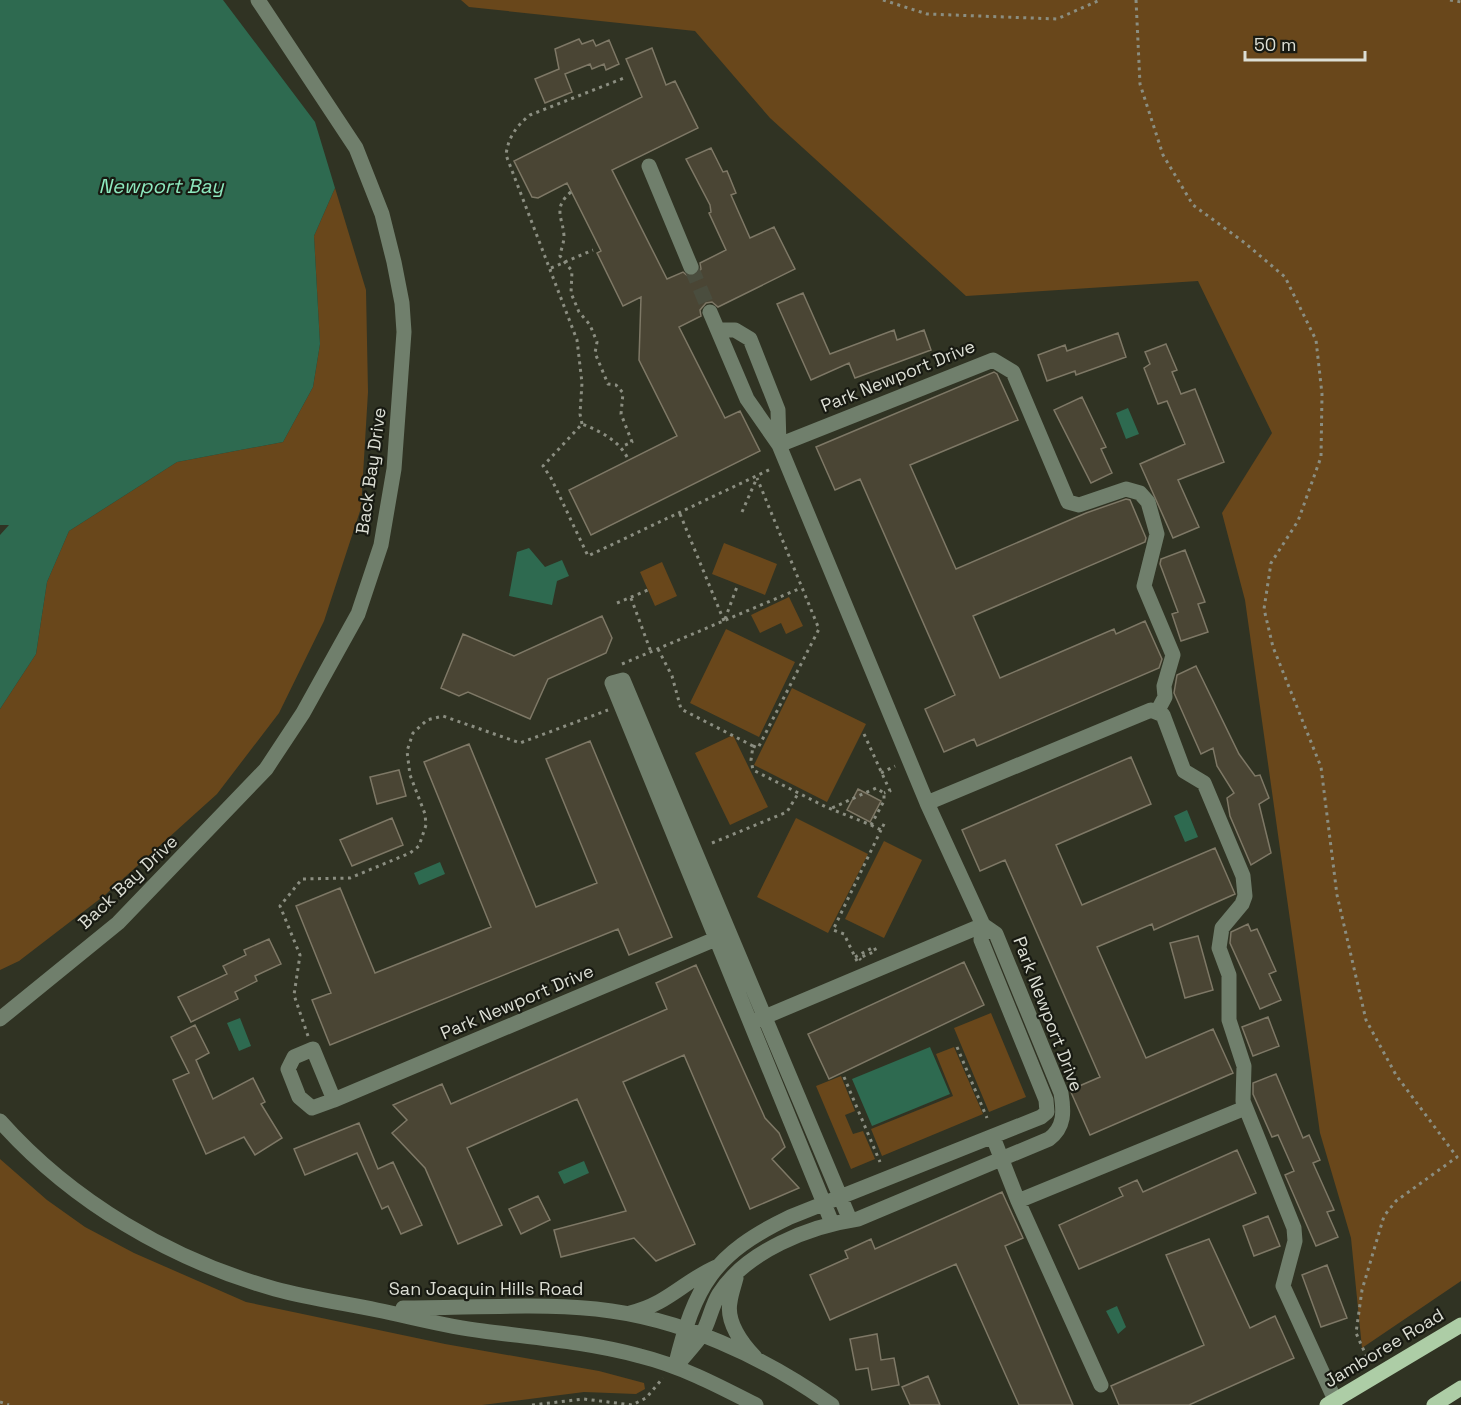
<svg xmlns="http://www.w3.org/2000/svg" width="1461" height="1405" font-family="'Space Grotesk',sans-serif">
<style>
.green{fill:#69471b}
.water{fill:#2e6a50}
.building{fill:#4a4534;stroke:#7e7866;stroke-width:1.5}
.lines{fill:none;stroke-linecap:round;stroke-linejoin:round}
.minor-tunnel{stroke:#4a4d3e;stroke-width:15;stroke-dasharray:15 8;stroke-linecap:butt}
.path{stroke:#8b8e81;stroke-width:3;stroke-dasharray:3 4.5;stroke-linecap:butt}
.minor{stroke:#707f6c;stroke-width:15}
.major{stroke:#adcda6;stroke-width:15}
.labels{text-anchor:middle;stroke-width:4.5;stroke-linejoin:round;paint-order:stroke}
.street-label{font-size:18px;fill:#dcded4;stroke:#181a12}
.water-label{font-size:20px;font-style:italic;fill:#8ee9bf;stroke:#181a12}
</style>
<rect width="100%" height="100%" fill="#303323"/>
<path class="green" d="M 461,0 L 1461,0 L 1461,1281 L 1362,1348 L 1351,1238 L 1320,1133 L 1245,600 L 1222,513 L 1272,433 L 1198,281 L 966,296 L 770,118 L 695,31 L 469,7 Z
M 335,188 L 366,290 L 368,392 L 361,508 L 324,621 L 279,713 L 217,794 L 105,895 L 19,961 L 0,970 L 0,709 L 36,654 L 47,582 L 69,531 L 177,462 L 283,442 L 313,387 L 320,344 L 314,236 Z
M 724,543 L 777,564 L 765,595 L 712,574 Z
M 662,562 L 677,596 L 655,606 L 640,572 Z
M 789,597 L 803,626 L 786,634 L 781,623 L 760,633 L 751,615 Z
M 726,629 L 795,662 L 759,737 L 690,703 Z
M 792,688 L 866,724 L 827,802 L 754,765 Z
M 733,735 L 768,807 L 730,825 L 695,753 Z
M 796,818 L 868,854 L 828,933 L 757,897 Z
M 884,841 L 922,860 L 884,938 L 845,919 Z
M 991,1013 L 1026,1097 L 989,1112 L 954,1028 Z
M 954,1047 L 983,1114 L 882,1156 L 871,1129 L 953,1096 L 936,1054 Z
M 841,1076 L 855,1111 L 845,1115 L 853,1134 L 863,1131 L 875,1159 L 851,1169 L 816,1086 Z
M 0,1159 L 47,1200 L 85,1227 L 134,1253 L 246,1302 L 445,1344 L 599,1371 L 644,1383 L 645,1389 L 636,1394 L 584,1392 L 482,1405 L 0,1405 Z"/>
<path class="water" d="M 0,0 L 223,0 L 315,122 L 335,188 L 314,236 L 320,344 L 313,387 L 283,442 L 177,462 L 69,531 L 47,582 L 36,654 L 0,709 L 0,535 L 9,525 L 0,525 Z
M 1128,408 L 1139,434 L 1126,439 L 1116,413 Z
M 529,548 L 545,567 L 562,560 L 569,576 L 557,581 L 552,605 L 509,596 L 517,552 Z
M 1187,810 L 1198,837 L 1185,842 L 1174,816 Z
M 440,862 L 445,874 L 419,885 L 414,873 Z
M 240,1018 L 251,1046 L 239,1051 L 227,1023 Z
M 930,1047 L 950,1094 L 872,1126 L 852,1079 Z
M 584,1161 L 589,1173 L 564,1184 L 558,1172 Z
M 1117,1306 L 1126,1327 L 1118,1334 L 1106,1311 Z"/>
<path class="building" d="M 579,39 L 582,44 L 593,40 L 596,46 L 609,40 L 619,64 L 606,70 L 604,64 L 592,69 L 590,64 L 565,74 L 572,92 L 545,103 L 535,79 L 559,69 L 555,49 Z
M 652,48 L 666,85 L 675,81 L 698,128 L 612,170 L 667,279 L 683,272 L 689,277 L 695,276 L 701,269 L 700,263 L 726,250 L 709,213 L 711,212 L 710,205 L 686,159 L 711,148 L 723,172 L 727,171 L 736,193 L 731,195 L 750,238 L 774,227 L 795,269 L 718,307 L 712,302 L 706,303 L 700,310 L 701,316 L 679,327 L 725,418 L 740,411 L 760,451 L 591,535 L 569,490 L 677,436 L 639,360 L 641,297 L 623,306 L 597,253 L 601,251 L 567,183 L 538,198 L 532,197 L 514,161 L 642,97 L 626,59 Z
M 803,293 L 830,354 L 894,330 L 897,340 L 924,330 L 931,350 L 855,378 L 849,363 L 811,380 L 777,304 Z
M 1118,333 L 1126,357 L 1076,375 L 1075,371 L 1047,381 L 1038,355 L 1065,345 L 1067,351 Z
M 1166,344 L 1177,370 L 1172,372 L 1181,394 L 1195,389 L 1224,462 L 1178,480 L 1199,527 L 1173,538 L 1140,464 L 1185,444 L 1167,401 L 1158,404 L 1144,368 L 1150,364 L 1145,352 Z
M 994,372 L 997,374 L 1018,420 L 910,465 L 956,569 L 1086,513 L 1126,499 L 1130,500 L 1146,538 L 1145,542 L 973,616 L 1000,678 L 1114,629 L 1116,634 L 1145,621 L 1162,659 L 1159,668 L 977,746 L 974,739 L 944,752 L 925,709 L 955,695 L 860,479 L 835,490 L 816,447 Z
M 1082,397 L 1106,447 L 1101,449 L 1112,473 L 1091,483 L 1054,410 Z
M 1185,550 L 1205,602 L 1198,604 L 1208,632 L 1181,641 L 1172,614 L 1178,612 L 1160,564 L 1161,559 Z
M 602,616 L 612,638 L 606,653 L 548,679 L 530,719 L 468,692 L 459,696 L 441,688 L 463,634 L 514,656 Z
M 1196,666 L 1239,754 L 1255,776 L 1260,775 L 1269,798 L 1259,804 L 1271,853 L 1251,865 L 1230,816 L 1227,798 L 1234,793 L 1217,766 L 1213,748 L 1201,754 L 1174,693 L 1177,675 Z
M 590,741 L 672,937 L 629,955 L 618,929 L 330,1045 L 312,1000 L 331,993 L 296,906 L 340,888 L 375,973 L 491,927 L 424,762 L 469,744 L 536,907 L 597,883 L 546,759 Z
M 1131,757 L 1151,804 L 1056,845 L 1082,905 L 1215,848 L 1235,894 L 1154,930 L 1152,924 L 1097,947 L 1146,1058 L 1213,1029 L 1233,1073 L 1090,1135 L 1070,1090 L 1100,1077 L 1005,860 L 980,871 L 962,830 Z
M 399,770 L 406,796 L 377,804 L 370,777 Z
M 858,789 L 881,801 L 870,822 L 847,810 Z
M 392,818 L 403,845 L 352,866 L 340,840 Z
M 1248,924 L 1251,931 L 1257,929 L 1276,971 L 1269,974 L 1281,1000 L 1260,1009 L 1230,943 L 1231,932 Z
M 1198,936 L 1213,990 L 1185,998 L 1170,943 Z
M 269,939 L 281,964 L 255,976 L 257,981 L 235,992 L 238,999 L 191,1022 L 178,997 L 227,974 L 223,966 L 246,955 L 244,950 Z
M 964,962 L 984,1005 L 829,1079 L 808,1034 Z
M 696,965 L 765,1118 L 779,1133 L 785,1147 L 772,1159 L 799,1188 L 750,1209 L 684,1055 L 623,1082 L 695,1244 L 656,1261 L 634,1238 L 561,1257 L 554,1230 L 626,1211 L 577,1099 L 467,1148 L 502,1225 L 458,1244 L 425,1168 L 392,1133 L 407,1120 L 393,1105 L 442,1084 L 451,1104 L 667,1009 L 656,983 Z
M 1268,1017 L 1279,1046 L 1253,1056 L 1242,1027 Z
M 195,1025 L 209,1053 L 196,1060 L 213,1099 L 253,1078 L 265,1102 L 261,1104 L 282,1138 L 255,1155 L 244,1137 L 206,1154 L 173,1080 L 189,1073 L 171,1037 Z
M 1276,1074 L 1303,1138 L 1309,1135 L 1320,1160 L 1313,1163 L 1334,1210 L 1327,1212 L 1338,1237 L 1316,1246 L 1285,1175 L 1294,1171 L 1278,1135 L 1272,1137 L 1253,1094 L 1253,1083 Z
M 359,1123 L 378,1169 L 393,1162 L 422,1225 L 401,1234 L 388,1206 L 382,1209 L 357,1153 L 305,1175 L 294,1149 Z
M 1237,1150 L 1256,1193 L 1079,1269 L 1059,1225 L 1123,1196 L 1119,1188 L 1137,1180 L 1143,1192 Z
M 1002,1192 L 1023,1238 L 1005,1246 L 1073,1405 L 1019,1405 L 956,1264 L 830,1320 L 810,1275 L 848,1258 L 845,1251 L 871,1239 L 875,1249 Z
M 538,1196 L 550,1220 L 521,1234 L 509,1209 Z
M 1268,1216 L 1280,1246 L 1254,1256 L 1243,1226 Z
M 1209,1239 L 1250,1328 L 1275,1316 L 1294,1358 L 1189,1405 L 1119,1405 L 1111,1386 L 1204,1345 L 1166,1255 Z
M 1327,1265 L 1347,1318 L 1321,1327 L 1302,1275 Z
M 877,1334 L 881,1360 L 894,1358 L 899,1385 L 872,1390 L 868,1368 L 856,1370 L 850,1339 Z
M 928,1376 L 940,1405 L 910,1405 L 902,1387 Z"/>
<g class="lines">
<path class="minor-tunnel" d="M 691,267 L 710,312"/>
<path class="path" d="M 883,0 L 927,14 L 1057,19 L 1100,0
M 1136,0 L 1140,84 L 1163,155 L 1193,205 L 1245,243 L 1285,277 L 1316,340 L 1322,394 L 1321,457 L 1298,521 L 1271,563 L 1264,609 L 1273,647 L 1321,767 L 1337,895 L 1366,1020 L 1396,1075 L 1457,1157 L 1396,1201 L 1384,1216 L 1362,1290 L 1356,1333 L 1369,1362
M 1450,0 L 1461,2
M 571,192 C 552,208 563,218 564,236 C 564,243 561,249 560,256 L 572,271 L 571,293 L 579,312 L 590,325 L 597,342 L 595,353 L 608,384 L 616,385 L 623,393 L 621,414 L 632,442 L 621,447
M 551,268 L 593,250
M 582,424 L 580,414 L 582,383 L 577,340 L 506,155 C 508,138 516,126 530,115 L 624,78
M 627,457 C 618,440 600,431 582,424 L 543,466 L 551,478 L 588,556 L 773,468
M 742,512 L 756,480
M 680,514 L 724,621
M 631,598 L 651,652
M 617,603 L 648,590
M 725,619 L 738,584
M 658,649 L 672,676 L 681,709 L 753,746 L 751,760 L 753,770 L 826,807 L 871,825 L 884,801 L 884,793 L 876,788 L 832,808
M 622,664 L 801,588
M 864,734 L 890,791 L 884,793
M 753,746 L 758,748 L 819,629 L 757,478
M 881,773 L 895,766
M 871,825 L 881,830 L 885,822
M 712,843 L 787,812 L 799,792
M 855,957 L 874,947 L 876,951 L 859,958 L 861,960
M 857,961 L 844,934 L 833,930 L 881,830
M 308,1036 L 294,995 L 300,955 L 280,906 L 302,879 L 350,878 L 410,853 L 419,846 L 426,825 L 425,814 L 410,775 L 407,751 L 413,733 L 427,720 L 443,716 L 520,743 L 608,710
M 957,1047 L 987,1118
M 844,1077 L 880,1162
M 0,1402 L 9,1405
M 532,1405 L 584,1399 L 632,1405 L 646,1398 L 663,1378"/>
<path class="minor" d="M 649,166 L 691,267
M 718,330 L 735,330 L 750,339 L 778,410 L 779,445 L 993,360 L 1013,372 L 1068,502 L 1079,505 L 1126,489 L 1140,493 L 1148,502 L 1157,534 L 1144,586 L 1173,655 L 1164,686 L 1165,697 L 1157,712
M 927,803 L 1151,710 L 1163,715 L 1184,771 L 1204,783 L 1243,876 L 1245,896 L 1242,904 L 1222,928 L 1219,948 L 1229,975 L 1229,1020 L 1244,1066 L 1243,1101 L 1294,1228 L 1295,1241 L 1283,1286 L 1335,1400
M 0,1019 L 118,923 L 266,769 L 303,713 L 358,614 L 381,545 L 394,469 L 404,332 L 402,303 L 394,262 L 382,214 L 356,148 L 258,0
M 755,1021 L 983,925
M 334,1100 L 313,1049 L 294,1057 L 288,1069 L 299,1097 L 312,1108 L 334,1100 L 725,935
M 0,1121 C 71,1201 171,1260 275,1289 C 308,1298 343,1303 377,1310 C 412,1317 448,1327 483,1331 C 536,1338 588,1342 640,1356 C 681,1366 719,1386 756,1405
M 993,1137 L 1018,1201 L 1101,1385
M 1018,1201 L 1245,1108
M 832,1223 L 612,683 L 623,680 L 850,1220
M 736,1278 C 734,1286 731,1294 730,1302 C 726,1322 742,1344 755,1357
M 403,1308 C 467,1308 532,1303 596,1309 C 681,1318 763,1356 832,1405
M 630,1313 C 668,1304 684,1281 716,1267
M 677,1365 C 685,1355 694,1346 701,1336 C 709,1323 711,1307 719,1294 C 746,1251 810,1226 858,1219 L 1049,1139 C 1065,1127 1064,1111 1061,1093 L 996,934 L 983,925
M 675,1367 C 695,1285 713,1254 790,1217 L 1041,1117 L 1047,1112 L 1046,1100 L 981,940 L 983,925 L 927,803 L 779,445 L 747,399 L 710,312"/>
<path class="major" d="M 1327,1405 L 1461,1325
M 1434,1405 L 1461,1388"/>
</g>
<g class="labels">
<g class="street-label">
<text transform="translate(898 376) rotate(-22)" y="6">Park Newport Drive</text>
<text transform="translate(371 471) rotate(-82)" y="6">Back Bay Drive</text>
<text transform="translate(128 882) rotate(-43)" y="6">Back Bay Drive</text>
<text transform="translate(517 1002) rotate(-23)" y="6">Park Newport Drive</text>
<text transform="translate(1048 1014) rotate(69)" y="6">Park Newport Drive</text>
<text x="486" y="1295">San Joaquin Hills Road</text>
<text transform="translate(1384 1348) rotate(-31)" y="6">Jamboree Road</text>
</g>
<g class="water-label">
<text x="161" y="193">Newport Bay</text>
</g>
</g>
<path d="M1245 51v9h120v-9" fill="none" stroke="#dcded4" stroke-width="3"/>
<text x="1254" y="51" font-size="18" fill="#dcded4" stroke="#181a12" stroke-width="4.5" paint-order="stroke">50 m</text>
</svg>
